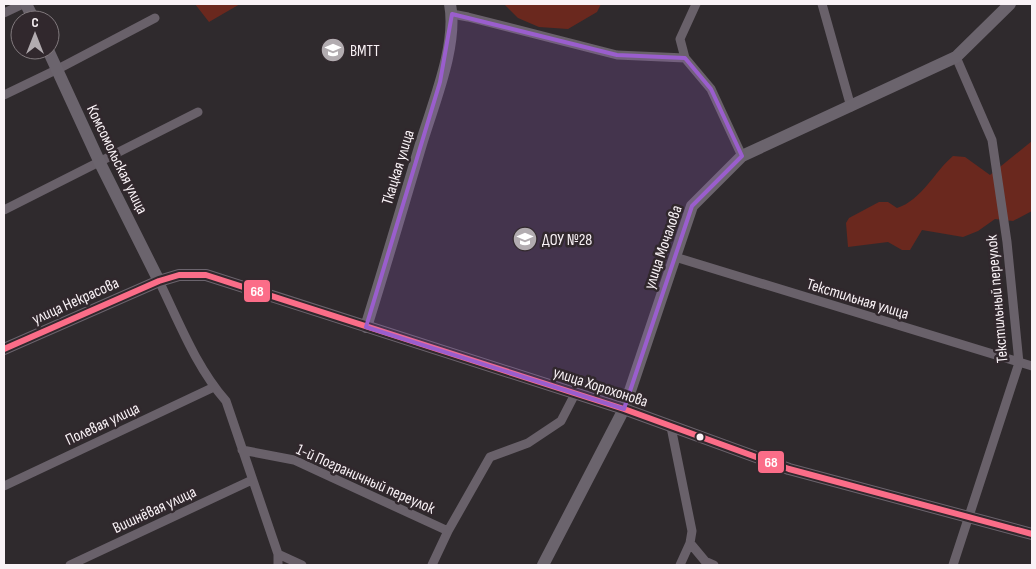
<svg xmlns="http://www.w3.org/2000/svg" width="1036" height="569" font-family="'Sofia Sans Condensed',sans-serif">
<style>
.green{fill:#6a281e}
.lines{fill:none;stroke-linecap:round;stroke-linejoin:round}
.street{stroke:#69616a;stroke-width:9}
.secondary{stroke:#6b646d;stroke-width:12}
.bus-1-casing{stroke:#31282d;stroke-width:10}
.bus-1{stroke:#fb6d88;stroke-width:6}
.marked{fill:#9a5ecd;fill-opacity:0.2;stroke:#9a5ecd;stroke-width:4;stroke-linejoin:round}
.bus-dot{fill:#f9f2f6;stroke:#31282d;stroke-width:2}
.labels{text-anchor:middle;stroke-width:5;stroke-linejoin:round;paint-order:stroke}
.poi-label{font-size:16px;fill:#f9f2f6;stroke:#31282d;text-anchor:start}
.street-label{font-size:16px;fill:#f9f2f6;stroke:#31282d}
.line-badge{stroke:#31282d;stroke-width:2}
.badge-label{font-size:14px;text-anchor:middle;font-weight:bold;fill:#fff}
</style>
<rect width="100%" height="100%" fill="#2f2a2d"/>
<path class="green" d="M 195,4 L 240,4 L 209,22 Z
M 504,4 L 601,4 L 597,12 L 568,29 L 539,27 L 518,18 Z
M 1032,141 L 1032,211 L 1013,221 L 995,219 L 978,231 L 963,237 L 922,230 L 910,250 L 902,250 L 888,242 L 848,247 L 846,223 L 849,218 L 879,202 L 888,202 L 897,208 C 922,200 934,172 953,156 L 965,157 L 990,175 Z"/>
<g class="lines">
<path class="street" d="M 822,4 L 851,107
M 4,13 L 23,4
M 452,14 L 468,17 L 617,55 L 685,58 L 711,89 L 742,156
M 685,58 L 680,39 L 696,4
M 4,95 L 58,69 L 155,18
M 4,210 L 198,112
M 675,257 L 1032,366
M 159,281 C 179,322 196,367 226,401 L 278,554 L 278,565
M 671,427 L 692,531 L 690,543 L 680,565
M 242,450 L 294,460 L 448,531
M 4,486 L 214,387
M 690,543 L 705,561 L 714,565
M 278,554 L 302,565
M 70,565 L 252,480
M 432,565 L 448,531 L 490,457 L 528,443 L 561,421 L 575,394
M 953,565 L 1019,363 L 1007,242 L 992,140 L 956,57"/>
<path class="secondary" d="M 26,4 L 34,20
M 48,50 L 100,163 L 159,281
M 366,327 C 385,266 403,205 421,144 C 433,104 458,45 450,4
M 4,349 L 159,281 L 179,275 L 206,275 L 624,409 L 789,469 L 1032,534
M 543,565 L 624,409 L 692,206 L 742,156 L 956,57 L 1010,4"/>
<g class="bus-1-casing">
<path id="bus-1" d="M 4,349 L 159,281 L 179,275 L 206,275 L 624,409 L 789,469 L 1032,534"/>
</g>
<use href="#bus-1" class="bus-1"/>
</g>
<path class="marked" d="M 452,14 L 617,55 L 685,58 L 711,89 L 742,156 L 692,206 L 624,409 L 366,327 L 440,82 Z"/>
<defs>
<g id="university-disc" transform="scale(1.25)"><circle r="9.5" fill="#b2acb0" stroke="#31282d"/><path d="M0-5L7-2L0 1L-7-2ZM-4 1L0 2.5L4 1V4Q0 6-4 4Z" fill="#fff"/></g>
<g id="school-disc" transform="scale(1.25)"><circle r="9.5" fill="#b2acb0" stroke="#31282d"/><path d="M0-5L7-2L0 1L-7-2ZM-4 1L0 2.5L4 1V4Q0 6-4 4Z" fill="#fff"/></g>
</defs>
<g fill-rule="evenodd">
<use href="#university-disc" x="333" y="50"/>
<use href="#school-disc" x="525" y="239"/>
</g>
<circle class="bus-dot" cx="700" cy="437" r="4.5"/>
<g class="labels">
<g class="poi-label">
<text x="350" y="56">ВМТТ</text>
<text x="542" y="245">ДОУ №28</text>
</g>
<g class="street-label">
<text transform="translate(118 159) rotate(64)" y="6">Комсомольская улица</text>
<text transform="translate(397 167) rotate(-73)" y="6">Ткацкая улица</text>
<text transform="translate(662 247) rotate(-71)" y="6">улица Мочалова</text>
<text transform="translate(858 298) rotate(17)" y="6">Текстильная улица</text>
<text transform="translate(996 299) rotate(-95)" y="6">Текстильный переулок</text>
<text transform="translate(75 300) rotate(-24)" y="6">улица Некрасова</text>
<text transform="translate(601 386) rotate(18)" y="6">улица Хорохонова</text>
<text transform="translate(102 423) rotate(-25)" y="6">Полевая улица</text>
<text transform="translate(366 478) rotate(24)" y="6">1-й Пограничный переулок</text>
<text transform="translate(154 509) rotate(-25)" y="6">Вишнёвая улица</text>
</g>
</g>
<g class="line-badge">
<rect x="243" y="279" width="28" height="24" rx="5" fill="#fb6d88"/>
<rect x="757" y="450" width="28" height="24" rx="5" fill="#fb6d88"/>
</g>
<g class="badge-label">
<text x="257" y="296">68</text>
<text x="771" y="467">68</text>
</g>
<rect width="1036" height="569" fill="none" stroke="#f9f2f6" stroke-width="10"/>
<g transform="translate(35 35)"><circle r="24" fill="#31282d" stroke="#81797d"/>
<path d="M0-4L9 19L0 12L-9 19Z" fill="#b2acb0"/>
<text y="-8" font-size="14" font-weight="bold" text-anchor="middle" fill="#f9f2f6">С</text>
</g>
</svg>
